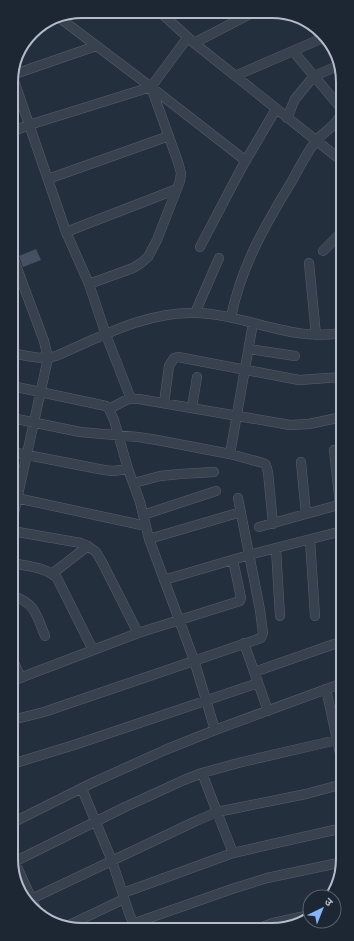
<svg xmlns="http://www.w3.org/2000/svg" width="354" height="941" font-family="Montserrat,'Noto Sans Devanagari',sans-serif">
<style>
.building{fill:#455162}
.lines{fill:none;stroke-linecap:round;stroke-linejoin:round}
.minor-casing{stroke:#565f6c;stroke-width:10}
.minor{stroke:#38414e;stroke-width:9}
.rim{fill:none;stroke:#b4bcc9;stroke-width:2}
</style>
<rect width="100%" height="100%" fill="#242f3e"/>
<path class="building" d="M 36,249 L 41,260 L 23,267 L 19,256 Z"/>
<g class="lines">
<g class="minor-casing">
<path id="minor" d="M 160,12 L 194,43 L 342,161
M 61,19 L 151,87 L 246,161
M 194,43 L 254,12
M 96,46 L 12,75 L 66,232 L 89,284 L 106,335 L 131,399
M 235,76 L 325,37
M 287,118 L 295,99 L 314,76 L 340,65
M 11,132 L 29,125 L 151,87 L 188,37
M 48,179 L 169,136
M 66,232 L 177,189
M 200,247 L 242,167 L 276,109
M 11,251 L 21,279 L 11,277
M 323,251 L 342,232
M 309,263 L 316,335
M 89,284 L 133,268 L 141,263 L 148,257 L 157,240 L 180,181 L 181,173 L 178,162 L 151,87
M 195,313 L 219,258
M 231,317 C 241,267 265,225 292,181 C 299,168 306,154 315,142 C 323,131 345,122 340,107 L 293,51
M 249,349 L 295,356
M 12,353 C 27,356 41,360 56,356 C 98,338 147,311 195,313 C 246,314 289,342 342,333
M 12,386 L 106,406 L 109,409 L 114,420 L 128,469 L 140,502 L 149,539 L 194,660 L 215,730
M 164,403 L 169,366 L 174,358 L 178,357 L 299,380 L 342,377
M 192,407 L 197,377
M 109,409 L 128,399 L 139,399 L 290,425 L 309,424 L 342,417
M 12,418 L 80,432 L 138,437 L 157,440 L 230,454 L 263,463 L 266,465 L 268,472 L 273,524
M 334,450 L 340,504
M 12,452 L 104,470 L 113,471 L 128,469
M 230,454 L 253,323
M 301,462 L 306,514
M 134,483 L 160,476 L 180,474 L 214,472
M 12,497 L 146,526
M 143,515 L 216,491
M 12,522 L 48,358 L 44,341 L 21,279
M 259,527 L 342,504
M 12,531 L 81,543 L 88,546 L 96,552 L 102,562 L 138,633
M 149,539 L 241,512
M 310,540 L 315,616
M 276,549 L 280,616
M 12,563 C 26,566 46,567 57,578 L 93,650
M 53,573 L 88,546
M 164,580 L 249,555 L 342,531
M 12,596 C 35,602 37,616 45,636
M 244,643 L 268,711
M 12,658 L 21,678
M 254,672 L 343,641
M 12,681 L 138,633 L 240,601 L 241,598 L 233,560
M 326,689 L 343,767
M 12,720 L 44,712 L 261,638 L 263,633 L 260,610 L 238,498
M 12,764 L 74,745 L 258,683
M 202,773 L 217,812 L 306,794 L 343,784
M 82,789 L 112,861 L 130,916 L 133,922 L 135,923 L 232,889 L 267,878 L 343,862
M 12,823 L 92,783 L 165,750 L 215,730 L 343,683
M 13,858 L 38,913
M 12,863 L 125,807 L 184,780 L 202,773 L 242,762 L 337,740
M 123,893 L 233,853 L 343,828
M 27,901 L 196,821 L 217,812 L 233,853
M 65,927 L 124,899
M 257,929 L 273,923 L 310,915"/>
</g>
<use href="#minor" class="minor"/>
</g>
<path d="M0 0H354V941H0ZM82 18H272A64 64 0 0 1 336 82V859A64 64 0 0 1 272 923H82A64 64 0 0 1 18 859V82A64 64 0 0 1 82 18Z" fill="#1d2633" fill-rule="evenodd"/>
<path class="rim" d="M82 18H272A64 64 0 0 1 336 82V859A64 64 0 0 1 272 923H82A64 64 0 0 1 18 859V82A64 64 0 0 1 82 18Z"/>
<g transform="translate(322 909) rotate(43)"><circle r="19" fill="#1d2633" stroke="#59626f"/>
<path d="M0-3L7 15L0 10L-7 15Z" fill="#8ab4f8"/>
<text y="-6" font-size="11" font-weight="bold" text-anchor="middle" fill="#b4bcc9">उ</text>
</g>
</svg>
